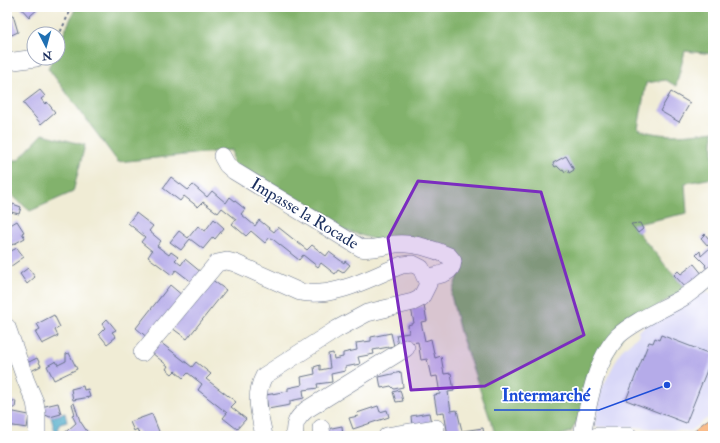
<svg xmlns="http://www.w3.org/2000/svg" width="720" height="443" font-family="'IM FELL Double Pica',serif">
<style>
.built{fill:#d8d7f8}
.forest{fill:#82b26c;stroke:#4e7065}
.water{fill:#47a7c6;stroke:#316b92}
.building{fill:#b5abe9}
.lines{fill:none;stroke-linecap:round;stroke-linejoin:round}
.minor-casing{stroke:#667188;stroke-width:18}
.major-casing{stroke:#667188;stroke-width:22}
.path{stroke:#667188;stroke-width:2;stroke-dasharray:3 3;stroke-linecap:butt}
.minor{stroke:#fff;stroke-width:17}
.major{stroke:#f9bc8a;stroke-width:21}
.marked{fill:#7b2cbf;fill-opacity:0.2;stroke:#7b2cbf;stroke-width:3;stroke-linejoin:round}
.labels{text-anchor:middle;stroke-width:3.5;stroke-linejoin:round;paint-order:stroke}
.street-label{font-size:17px;fill:#1b2f5e;stroke:#fff}
.leader{fill:none;stroke:#1d4ed8;stroke-width:1.5}
.callout-dot{fill:#1d4ed8;stroke:#fff;stroke-width:1.5}
.callout-label{font-size:18px;text-anchor:middle;font-weight:bold;fill:#1d4ed8;stroke:#fff;stroke-width:3.5;stroke-linejoin:round;paint-order:stroke}
</style>
<rect width="100%" height="100%" fill="#fff"/>
<filter id="ink" filterUnits="userSpaceOnUse"><feTurbulence type="fractalNoise" baseFrequency=".025" numOctaves="2"/><feDisplacementMap in="SourceGraphic" scale="8" xChannelSelector="R" yChannelSelector="G"/><feConvolveMatrix kernelMatrix="1 2 1 2 8 2 1 2 1" color-interpolation-filters="sRGB"/></filter>
<filter id="wash" filterUnits="userSpaceOnUse"><feTurbulence type="fractalNoise" baseFrequency=".012" numOctaves="4" result="noise"/><feDisplacementMap in="SourceGraphic" scale="16" xChannelSelector="R" yChannelSelector="G"/><feGaussianBlur stdDeviation="0.9" result="paint"/><feColorMatrix in="noise" values="0 0 0 0 0 0 0 0 0 0 0 0 0 0 0 0 0 1.4 0 .05"/><feComposite in="paint" operator="in"/></filter>
<g filter="url(#wash)">
<rect width="100%" height="100%" fill="#f0ecd5"/>
<path class="built" d="M 707,292 L 713,296 L 713,414 L 690,431 L 634,427 L 594,427 L 601,390 L 621,351 L 639,335 L 638,331 L 679,304 Z"/>
<path class="forest" d="M 76,7 L 713,7 L 713,54 L 685,51 L 676,86 L 666,80 L 646,83 L 638,129 C 663,138 687,135 713,131 L 713,178 L 685,183 L 687,213 L 632,225 L 685,289 L 630,323 L 571,432 L 558,436 L 496,436 L 460,332 L 451,295 L 463,260 L 408,236 L 379,241 L 344,230 L 233,165 L 232,150 L 118,162 L 48,68 L 53,58 L 58,58 L 58,46 Z
M 43,134 L 85,145 L 73,192 L 30,211 L 7,191 L 7,160 L 18,160 Z"/>
<path class="water" d="M 65,413 L 67,422 L 60,424 L 58,427 L 59,431 L 55,432 L 51,417 Z"/>
<g id="blocks">
<path class="building" d="M 20,7 L 40,7 L 29,17 Z
M 13,15 L 18,32 L 7,37 L 7,18 Z
M 40,90 L 45,96 L 41,99 L 45,104 L 47,102 L 55,112 L 41,124 L 23,103 Z
M 671,92 L 690,103 L 679,122 L 660,111 Z
M 566,156 L 574,170 L 569,173 L 568,170 L 565,172 L 563,169 L 561,170 L 557,166 L 555,167 L 553,163 Z
M 171,177 L 188,190 L 193,185 L 207,197 L 212,191 L 226,203 L 230,197 L 245,209 L 241,214 L 255,226 L 259,220 L 274,232 L 278,227 L 307,250 L 312,245 L 326,256 L 329,252 L 344,263 L 345,261 L 350,265 L 343,273 L 338,270 L 335,274 L 321,263 L 318,267 L 303,255 L 299,260 L 270,237 L 265,243 L 251,231 L 246,236 L 232,224 L 236,219 L 222,208 L 218,213 L 203,202 L 198,207 L 184,196 L 180,201 L 163,188 Z
M 13,204 L 21,207 L 19,214 L 11,212 Z
M 136,213 L 153,226 L 149,231 L 161,241 L 157,246 L 169,255 L 171,252 L 178,257 L 175,260 L 181,265 L 185,259 L 202,273 L 193,283 L 176,270 L 172,275 L 148,257 L 152,251 L 141,242 L 145,237 L 128,223 Z
M 214,219 L 224,228 L 215,239 L 213,237 L 203,249 L 190,239 L 181,250 L 170,242 L 179,231 L 188,238 L 198,226 L 205,231 Z
M 17,221 L 24,232 L 22,233 L 25,238 L 12,245 L 9,239 L 12,237 L 7,227 Z
M 640,223 L 643,229 L 638,233 L 631,224 Z
M 705,234 L 712,243 L 708,246 L 701,238 Z
M 711,247 L 713,249 L 713,266 L 708,271 L 705,266 L 706,265 L 696,255 L 700,251 L 701,256 Z
M 17,248 L 24,257 L 7,269 L 7,253 Z
M 694,264 L 703,275 L 686,288 L 674,275 L 678,271 L 681,274 Z
M 28,268 L 35,277 L 27,284 L 20,274 Z
M 211,279 L 226,290 L 187,339 L 172,328 Z
M 170,285 L 183,296 L 149,339 L 136,328 Z
M 424,306 L 427,321 L 421,322 L 425,341 L 431,339 L 435,358 L 441,356 L 444,374 L 451,373 L 454,391 L 448,392 L 451,411 L 457,410 L 462,431 L 483,428 L 484,436 L 448,436 L 444,412 L 437,413 L 434,395 L 440,394 L 437,376 L 431,377 L 427,359 L 421,360 L 418,342 L 398,345 L 396,335 L 409,333 L 408,325 L 414,323 L 411,308 Z
M 54,315 L 60,327 L 55,330 L 58,336 L 42,344 L 35,332 L 40,329 L 37,324 Z
M 107,319 L 116,330 L 112,332 L 116,337 L 107,344 L 99,334 L 105,328 L 102,324 Z
M 391,333 L 394,346 L 373,350 L 374,354 L 358,357 L 360,364 L 345,367 L 345,371 L 331,374 L 332,382 L 317,384 L 318,388 L 303,390 L 304,398 L 290,401 L 290,405 L 268,409 L 266,395 L 288,391 L 288,388 L 302,385 L 301,377 L 315,374 L 314,367 L 320,365 L 320,370 L 330,368 L 328,354 L 333,353 L 334,359 L 343,357 L 343,353 L 357,350 L 356,343 L 371,341 L 371,337 Z
M 661,335 L 713,355 L 686,423 L 626,400 L 649,342 L 653,343 L 655,338 L 659,340 Z
M 160,342 L 192,367 L 196,362 L 211,374 L 206,379 L 236,402 L 231,407 L 246,419 L 237,429 L 223,418 L 227,413 L 198,390 L 202,384 L 188,373 L 183,378 L 175,371 L 172,374 L 166,369 L 168,366 L 152,353 Z
M 69,353 L 77,369 L 54,380 L 47,366 L 56,361 L 58,365 L 66,361 L 66,354 Z
M 37,358 L 41,366 L 31,371 L 27,363 Z
M 401,372 L 403,387 L 394,389 L 391,386 L 381,388 L 379,377 Z
M 83,386 L 84,390 L 88,389 L 90,397 L 73,400 L 71,389 Z
M 400,390 L 403,401 L 396,402 L 393,392 Z
M 7,401 L 16,401 L 15,408 L 7,408 Z
M 58,403 L 61,414 L 50,417 L 43,414 L 41,407 Z
M 74,403 L 80,421 L 90,436 L 61,436 L 76,423 L 72,415 L 75,414 L 72,404 Z
M 378,406 L 380,412 L 387,410 L 389,417 L 353,429 L 349,418 L 358,416 L 357,413 Z
M 9,411 L 29,415 L 27,428 L 7,425 Z
M 429,413 L 431,423 L 412,426 L 411,416 Z
M 152,414 L 160,434 L 140,436 L 137,429 L 134,431 L 130,422 Z
M 342,426 L 343,436 L 328,436 L 327,429 Z"/>
</g>
</g>
<g filter="url(#ink)">
<use href="#blocks" fill-opacity="0" stroke="#667188" stroke-width="1"/>
<g class="lines">
<g class="minor-casing">
<path id="minor" d="M 7,62 L 36,58
M 222,156 L 227,165 L 234,171 L 361,248 C 373,250 383,246 395,244 C 412,242 434,249 449,256 L 453,261 C 452,275 438,275 426,277
M 7,327 L 26,381 L 35,402 L 37,414 L 37,436
M 142,353 L 217,263 L 227,261 L 235,263 L 300,292 C 335,299 370,277 402,265 L 413,264 L 421,268 L 428,284 L 421,298 L 413,302 L 367,313 L 337,329 L 264,376 C 253,397 260,414 264,436
M 321,428 L 322,436
M 295,436 C 293,424 297,418 306,410 L 406,348
M 387,436 L 436,428
M 582,436 C 588,405 595,360 618,336 C 635,320 664,309 684,297 C 694,290 704,282 713,274
M 597,436 L 629,436"/>
</g>
<g class="major-casing">
<path id="major" d="M 704,436 L 713,429"/>
</g>
<path class="path" d="M 58,37 L 72,7"/>
<use href="#minor" class="minor"/>
<use href="#major" class="major"/>
</g>
</g>
<path class="marked" d="M 418,181 L 541,192 L 584,335 L 485,386 L 411,390 L 388,238 Z"/>
<g class="labels">
<g class="street-label">
<text transform="translate(305 213) rotate(31)" y="6">Impasse la Rocade</text>
</g>
</g>
<path class="leader" d="M667 385L599 410H494"/>
<circle class="callout-dot" cx="667" cy="385" r="4"/>
<g class="callout-label">
<text x="546" y="401">Intermarché</text>
</g>
<rect width="720" height="443" fill="none" stroke="#fff" stroke-width="24"/>
<g transform="translate(46 46) rotate(174)"><circle r="19" fill="#ffffff" stroke="#a4acbf"/>
<path d="M0-3L7 15L0 10L-7 15Z" fill="#1f6fb2"/>
<text y="-6" font-size="11" font-weight="bold" text-anchor="middle" fill="#1b2f5e">N</text>
</g>
</svg>
